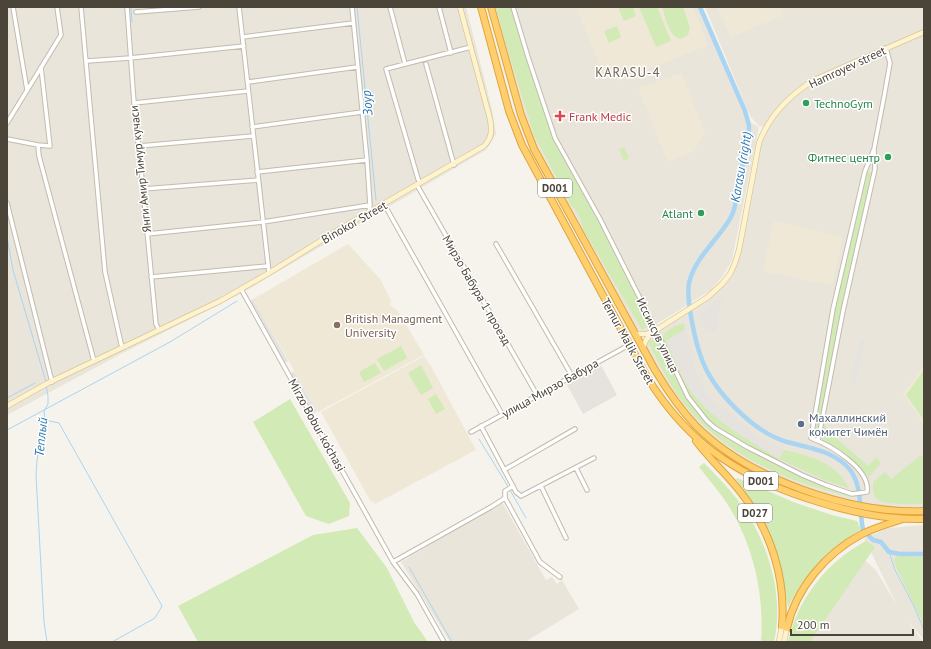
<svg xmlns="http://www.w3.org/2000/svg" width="931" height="649" font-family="'PT Sans',sans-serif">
	<rect width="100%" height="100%" fill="#f6f3ec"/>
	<path fill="#eae5da" d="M7,7H466L492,109L496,134L486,150L238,295L121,354L7,415Z
		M495,7H700L746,120L759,127L732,260L723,276L711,290L644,332L636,329L544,161L532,136L524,112Z
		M705,7H924V511L863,506L794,486L738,459L691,420L643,348L649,336L703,301L722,284L735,263L758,149L766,127L759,126L750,116Z
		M502,502L546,580L552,577L557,584L562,580L579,609L525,642H450L401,562Z
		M924,525V640L907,620L923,642H801L861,557L875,569L897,605L864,538L888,528Z"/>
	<path fill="#e6e2dd" d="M722,297L719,314L716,333L703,327L696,316Z
		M685,329L691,347L694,367L706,393L758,437L784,450L779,459L746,439L713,415L689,388L666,341Z
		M601,365L617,395L583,414L566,383Z"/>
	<path fill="#efe8d6" d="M576,7H693L708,45L619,81L604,75Z
		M717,7H780L784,15L731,37Z
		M681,73L705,132L694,151L668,162L638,88Z
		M774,221L843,237L832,285L763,271Z
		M348,244L380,279L391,300L390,305L398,311L424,355L318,412L253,299Z
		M424,356L431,366L476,450L375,504L373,501L371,502L321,412Z
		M924,364V425L903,394Z"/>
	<path fill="#d2eab5" d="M496,7H511L551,128L600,219L650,319V325L642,330L583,229C581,219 578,212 571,205L534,135L506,45Z
		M618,7H633L636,16L624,21Z
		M639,7H657L671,41L656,47Z
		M662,7H683L690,28L688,35L681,39C668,36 666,18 662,7Z
		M617,26L621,37L609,43L604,31Z
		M624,147L629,158L624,161L619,149Z
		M865,171L874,173L849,283L819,434L813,433L833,309Z
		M684,323L685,329L666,341C673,356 680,375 689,388C711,420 747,439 779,459L784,450C810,456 836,462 849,488L829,482L779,459L777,463C802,477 822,485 849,494L850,497C829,491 808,486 789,478C748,462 707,435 681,400C668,382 658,361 648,342C653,339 657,338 663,336C667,328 676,326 684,323Z
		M401,346L407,358L384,371L377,359Z
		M375,363L381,373L364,382L359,372Z
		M421,365L433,388L421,395L408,373Z
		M924,370C924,375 925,382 924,387C923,392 921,394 924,399V420L906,395Z
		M436,394L445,409L436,414L428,399Z
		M290,399L350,503L349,516L329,524L306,516L253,422Z
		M823,422L831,434L869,466L876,457L881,463L869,477L854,461L821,438Z
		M921,455L924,457V504C914,504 882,506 876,498C873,494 873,487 873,482L885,472L891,479Z
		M704,463C715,474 727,486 737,499C767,538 785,593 774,642H761C765,593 752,539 724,499C716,488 707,477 699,467Z
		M737,478L796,503L832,515L857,521L861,529C827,553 806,570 788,608C783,574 776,542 759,512C752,501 744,490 736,479Z
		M357,528L387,568L414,622L428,642H198L178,606L313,535Z
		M866,541L875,547L810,642H788C798,598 827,562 866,541Z
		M896,556L924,557V625L896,567L894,560Z"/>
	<path fill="#e5e3e0" d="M253,299L288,361L285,363L250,301Z
		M861,339L866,340L856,383L850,382Z
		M294,371L317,411L314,413L291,373Z"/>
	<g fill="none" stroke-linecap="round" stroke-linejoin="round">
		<path stroke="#a9d4f2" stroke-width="1" d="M131,7L132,22
			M357,7L376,200
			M7,237L13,270L46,382
			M46,385L48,396V404L44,411L45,420L37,460L36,475L44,622L47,642
			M7,398L35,383
			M45,420L59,423L162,606L155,618L112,642
			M7,430L170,342L237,301
			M479,439L509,488
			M510,490L526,518
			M889,552L895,570L914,606L924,630
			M409,567L452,642"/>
		<path stroke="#a9d4f2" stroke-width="4.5" d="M700,7L745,111C746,116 749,122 749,128C749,137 746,146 744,155C741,171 738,204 731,217C719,239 695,257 689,283C686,299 695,341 701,357C712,390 753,432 787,442C809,448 836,451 851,471C861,486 860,507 862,524L863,529L871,538L873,540L881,542L889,552L900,554H924"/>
		<g stroke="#c2bbae" stroke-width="5.5">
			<path id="street" d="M13,7L27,90
				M81,7L105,272L122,348
				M127,7L134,103L143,189L156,324L159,330
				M239,7L269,273
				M352,7L367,160L370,205L369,213
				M390,7L405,64
				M439,7L451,53
				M513,7L528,57L555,138L600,219L656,330L688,397L707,421L715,428L747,447L802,475L826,485L852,494L867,492C871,469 830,445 811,438L833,309L865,171L874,149L884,97L890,63L886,48
				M136,12L199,7
				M243,37L353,23
				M87,61L130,58L244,46
				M426,64L454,165
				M248,82L357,67
				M134,103L248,91
				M7,123L61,35L57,7
				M252,127L362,112
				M7,139L38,145L39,156L94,361
				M38,145L50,146L41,67
				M139,146L253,136
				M257,172L367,160
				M420,183L418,179L386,69L471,47
				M417,185L537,395
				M143,189L258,180
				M7,203L52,382
				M384,204L502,414
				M147,234L263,222L370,205
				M496,244L572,376
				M151,277L268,266
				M241,289L393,562L417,594L444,642
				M481,426L516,492L521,496L594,458
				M471,432L629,345
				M818,441L843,311L875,169L874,150
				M576,468L587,490
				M504,470L575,429
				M541,486L566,538
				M505,498L540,562L560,577
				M393,562L491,507L505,498V491L513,486"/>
		</g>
		<g stroke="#d6c79b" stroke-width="6">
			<path id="secondary" d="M635,334H646L656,330L708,297L722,284L730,274L735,263L739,250L759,143C769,116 790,95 814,80L924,32
				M643,348L646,340L653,332
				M7,406L48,383L220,301L269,273L338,230L484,146C492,138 492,130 490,119L460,7
				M779,642L782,626
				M784,642L787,628"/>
		</g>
		<g stroke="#e0a43c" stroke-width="8">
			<path id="highway" d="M481,7L509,111L522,145L647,377C690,447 744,480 822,503C855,513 890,520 924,519
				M491,7L521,115L534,149L655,370C667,390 680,409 696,426C749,479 850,514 924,511
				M696,441C710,460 728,475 742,494C771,531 786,579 782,626
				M787,628C796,588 826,553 862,534C874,528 887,524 900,520"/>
		</g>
		<use href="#street" stroke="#fff" stroke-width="3.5"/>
		<use href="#secondary" stroke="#fff3cd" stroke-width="4.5"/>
		<use href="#highway" stroke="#ffcf6e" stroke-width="6"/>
	</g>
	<g fill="#2e9e5b" stroke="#fff" stroke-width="1.5">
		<circle cx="806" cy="103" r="4"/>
		<circle cx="888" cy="157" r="4"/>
		<circle cx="701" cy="213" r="4"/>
	</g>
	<path fill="#e0444e" stroke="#fff" stroke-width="1.5" d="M558 110h4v4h4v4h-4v4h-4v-4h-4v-4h4z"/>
	<circle fill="#8d6e63" stroke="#fff" stroke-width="1.5" cx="337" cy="325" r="4"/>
	<circle fill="#5c6f8a" stroke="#fff" stroke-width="1.5" cx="801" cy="424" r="4"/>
	<g text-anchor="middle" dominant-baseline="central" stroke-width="3" stroke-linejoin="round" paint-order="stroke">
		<g fill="#fff" stroke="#817c74" stroke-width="1">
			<rect x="538" y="179" width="34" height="18" rx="3"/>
			<rect x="744" y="472" width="34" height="18" rx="3"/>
			<rect x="738" y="504" width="34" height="18" rx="3"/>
		</g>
		<g font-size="11" font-weight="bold" fill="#4b4439">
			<text x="555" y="188">D001</text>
			<text x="761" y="481">D001</text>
			<text x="755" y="513">D027</text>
		</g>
		<g font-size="12" fill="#4b4439" stroke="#fff">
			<text transform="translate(847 67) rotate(-25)">Hamroyev street</text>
			<text transform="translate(140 169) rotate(-96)">Янги Амир Тимур кучаси</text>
			<text transform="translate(354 222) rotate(-30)">Binokor Street</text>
			<text transform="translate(477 290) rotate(60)">Мирзо Бабура 1 проезд</text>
			<text transform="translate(658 335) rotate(64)">Иссиксув улица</text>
			<text transform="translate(628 341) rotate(61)">Temur Malik Street</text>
			<text transform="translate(550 388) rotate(-29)">улица Мирзо Бабура</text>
			<text transform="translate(317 425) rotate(61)">Mirzo Bobur ko‘chasi</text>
		</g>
		<g font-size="12" fill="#27864d" stroke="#fff" text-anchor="end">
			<text x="814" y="103" text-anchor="start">TechnoGym</text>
			<text x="880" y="157">Фитнес центр</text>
			<text x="693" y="213">Atlant</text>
		</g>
		<g font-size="12" fill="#be3a42" stroke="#fff" text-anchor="start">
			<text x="569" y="116">Frank Medic</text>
		</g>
		<g font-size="12" fill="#785e54" stroke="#fff" text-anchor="start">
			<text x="345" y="318">British Managment<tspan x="345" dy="14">University</tspan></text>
		</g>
		<g font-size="12" fill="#4e5e75" stroke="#fff" text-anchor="start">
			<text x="809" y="417">Махаллинский<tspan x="809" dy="14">комитет Чимён</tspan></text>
		</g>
		<g font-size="13" letter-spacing="1" fill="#6e6250" stroke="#fff">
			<text x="628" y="72">KARASU-4</text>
		</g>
		<g font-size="13" font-style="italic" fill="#2e7ab2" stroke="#fff">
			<text transform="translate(367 103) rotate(-95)">Зоур</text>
			<text transform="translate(741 167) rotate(-80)">Karasu (right)</text>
			<text transform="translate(41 437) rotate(-84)">Теплый</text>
		</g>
	</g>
	<rect width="931" height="649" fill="none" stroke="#4b4439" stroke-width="16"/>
	<path d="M791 629v6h122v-6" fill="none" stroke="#4b4439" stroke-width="2"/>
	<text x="797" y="629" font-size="12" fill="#4b4439" stroke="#ffffff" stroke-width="3" paint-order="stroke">200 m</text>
</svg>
